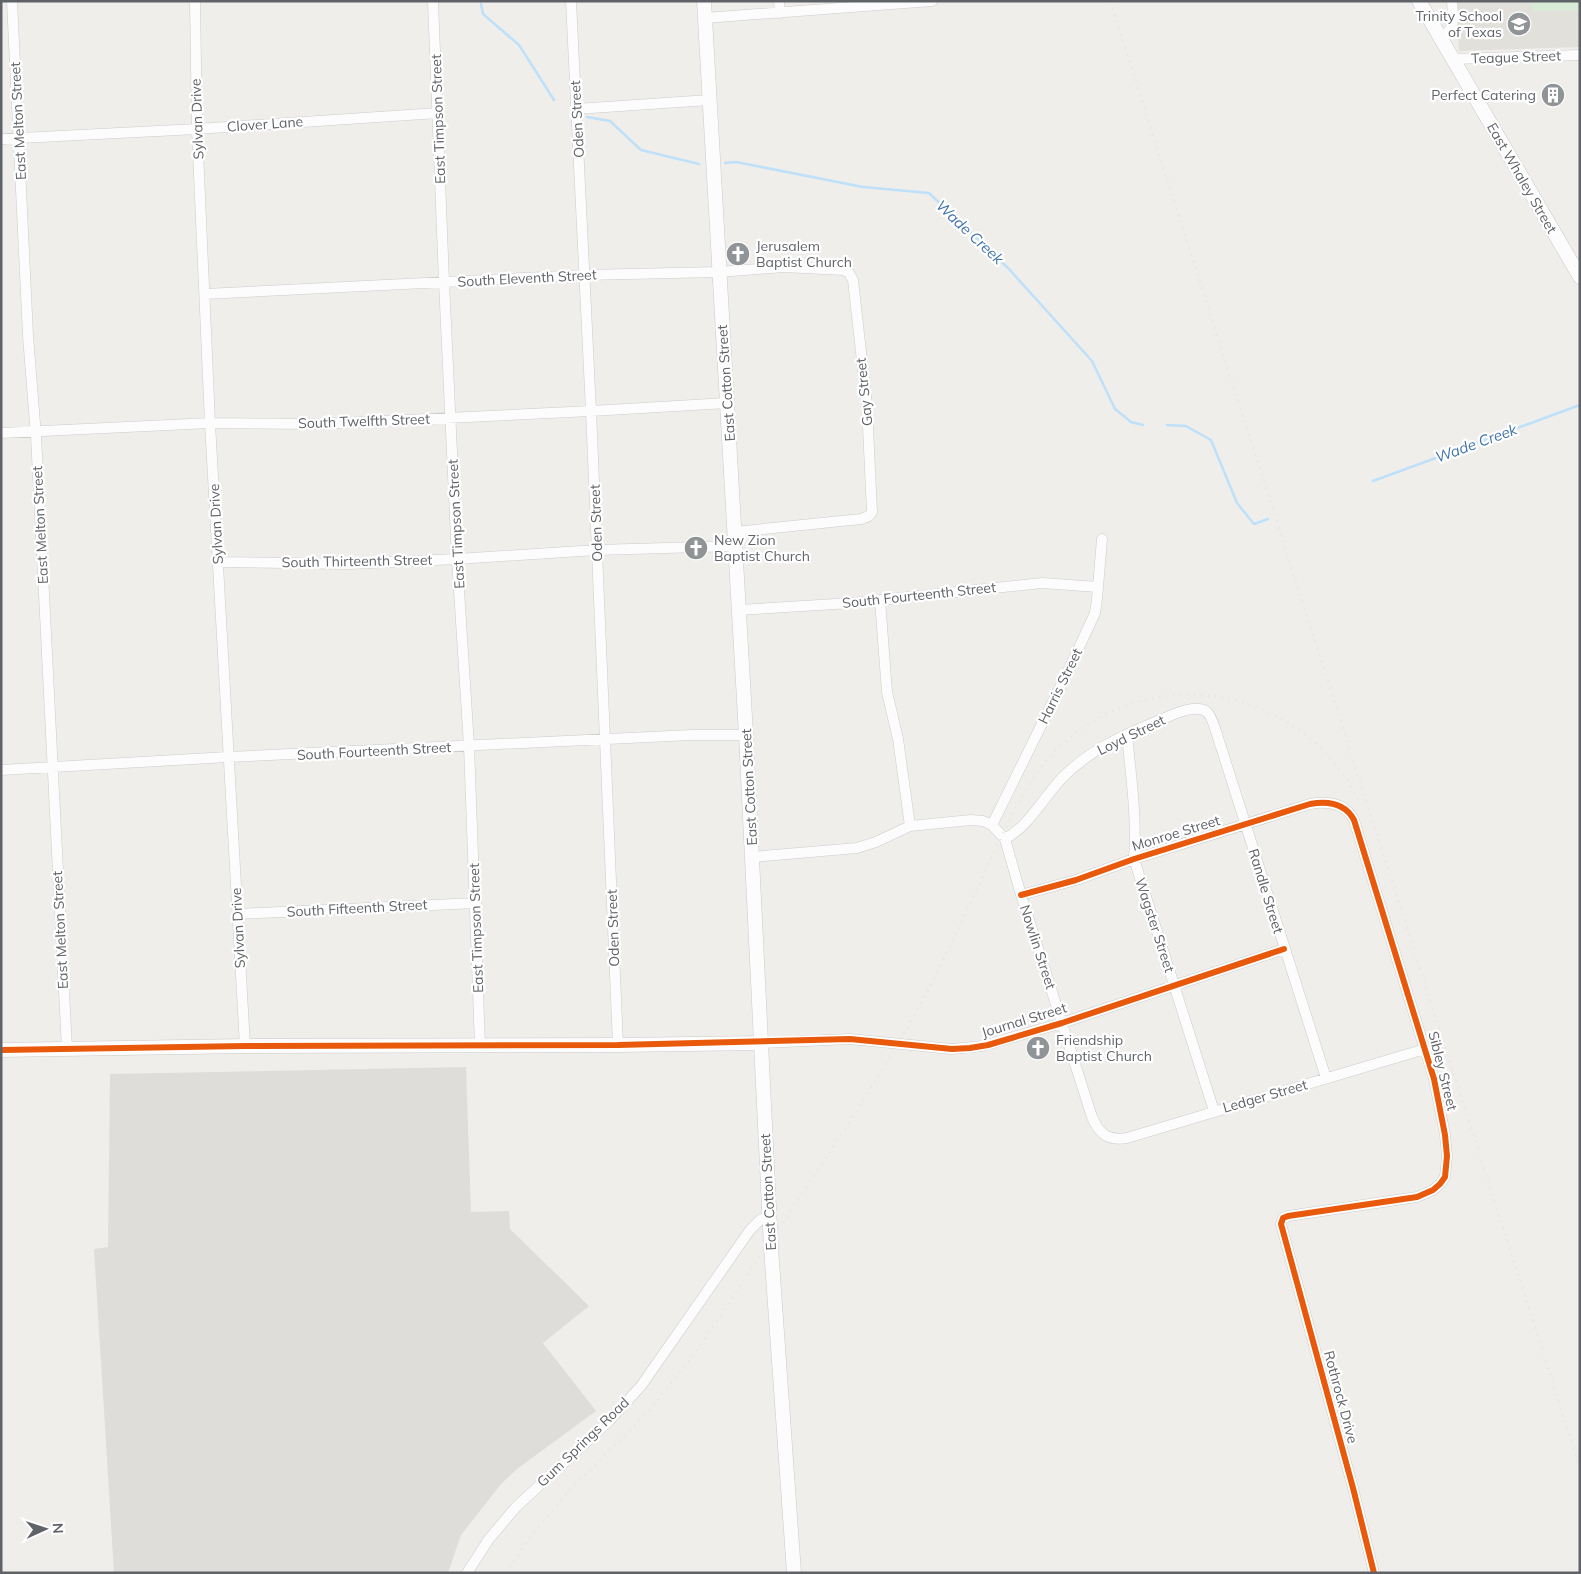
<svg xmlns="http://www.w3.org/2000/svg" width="1581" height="1574" font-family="Mulish,sans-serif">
	<rect width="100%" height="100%" fill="#efeeea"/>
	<path fill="#dfddda" d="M466,1067L471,1212L509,1211L510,1229L589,1306L543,1343L596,1411L517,1469L501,1484L461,1535L448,1573H114L94,1249L108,1247L110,1074Z"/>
	<path fill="#e2e0da" d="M1456,1H1580V47L1459,51Z"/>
	<path fill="#d8ebd6" d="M1532,1H1580V10L1533,11Z"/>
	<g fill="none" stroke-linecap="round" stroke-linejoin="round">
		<path stroke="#bfe0f9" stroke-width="2.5" d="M481,4L483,14L519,45L554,100
			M587,117L610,121L641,150L699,164
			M725,163L736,162L863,187L929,193L1008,268L1092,361L1115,409L1131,422L1143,425
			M1167,425L1186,426L1211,440L1237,503L1254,524L1268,519
			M1373,481L1580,405"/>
		<g stroke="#cbcccc" stroke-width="11">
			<path id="street" d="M12,1L28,336L36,436L67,1050
				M195,1L197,129L210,423L245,1046
				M433,1L444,282L457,559L469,746L480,1046
				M571,1L591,411L618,1045
				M779,1L780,13
				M705,18L932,1
				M1440,39C1457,26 1453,21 1452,1
				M1453,59L1580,55
				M576,109L709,100
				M1,139L197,129L438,113
				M205,294L584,275L719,272L783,267L844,270L849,273L853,280L867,406L872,512L869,516L861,519L734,532
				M1,433L210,423L321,424L591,411L727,403
				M218,562L348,564L457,559L597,550L735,546
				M880,600L887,692L898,739L910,826
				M739,610L852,603L1042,583L1098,587
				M1127,735C1131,776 1137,817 1134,859L1214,1111
				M1,770L228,757L691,735H746
				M992,825L1070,667L1095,613L1097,599L1102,539
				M1005,839C1029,826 1044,797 1062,778C1091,748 1129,733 1167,717C1177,713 1196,704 1207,712C1213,717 1218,739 1221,747L1326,1078
				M752,857L857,848L876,842L910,826L971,820L983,821L992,825L1005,839L1021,895L1092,1117C1099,1134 1108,1141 1127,1138L1425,1049
				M1021,895L1076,880L1134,859L1310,804C1327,801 1345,803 1354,820L1434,1079L1445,1135L1447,1156L1445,1177L1440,1184L1433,1190L1417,1197L1288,1216L1283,1218L1281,1224L1353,1488L1374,1573
				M237,914L476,903
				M761,1043L850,1039L952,1049L982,1046L1062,1023L1284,949
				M467,1573L489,1539L516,1507L609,1421L641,1386L750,1230L760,1220L770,1216"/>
		</g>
		<g stroke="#cacacb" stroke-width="15">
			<path id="secondary" d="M704,1L746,735L771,1248L794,1573
				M1419,1L1580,277
				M1,1050L245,1046L618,1045L761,1043"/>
		</g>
		<use href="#street" stroke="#fdfcfc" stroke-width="10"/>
		<use href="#secondary" stroke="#fdfcfc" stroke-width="14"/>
		<path stroke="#e4e4e4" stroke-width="2.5" stroke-dasharray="1 6" stroke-linecap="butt" d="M1110,1L1580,1468
			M506,1573L529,1538L568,1492L649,1411L692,1357L711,1330C778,1227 851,1126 912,1019C942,966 967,910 993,855C1010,820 1026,781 1054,752C1148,657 1302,684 1360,803"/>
		<g stroke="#fff" stroke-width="9">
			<path id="cycleway" d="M1021,895L1076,880L1134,859L1310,804C1327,801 1345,803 1354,820L1434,1079L1445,1135L1447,1156L1445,1177L1440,1184L1433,1190L1417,1197L1288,1216L1283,1218L1281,1224L1353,1488L1374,1573
				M1,1050L245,1046L618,1045L850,1039L952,1049L970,1048L988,1045L1062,1023L1284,949"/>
		</g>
		<use href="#cycleway" stroke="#e8590c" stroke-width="6"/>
	</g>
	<defs>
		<g id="school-disc" transform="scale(1.25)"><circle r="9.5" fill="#919496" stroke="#fff"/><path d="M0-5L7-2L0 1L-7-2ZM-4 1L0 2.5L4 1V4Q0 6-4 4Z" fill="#fff"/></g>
		<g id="building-disc" transform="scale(1.25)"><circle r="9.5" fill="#919496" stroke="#fff"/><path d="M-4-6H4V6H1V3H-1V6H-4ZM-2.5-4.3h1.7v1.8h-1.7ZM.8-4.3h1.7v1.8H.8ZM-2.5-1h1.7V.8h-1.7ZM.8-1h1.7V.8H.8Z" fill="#fff"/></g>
		<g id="church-disc" transform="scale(1.25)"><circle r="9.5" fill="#919496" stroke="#fff"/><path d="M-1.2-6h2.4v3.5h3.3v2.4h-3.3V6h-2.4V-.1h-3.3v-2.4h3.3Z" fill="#fff"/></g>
	</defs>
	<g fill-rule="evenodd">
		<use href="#school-disc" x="1519" y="24"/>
		<use href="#building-disc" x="1553" y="95"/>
		<use href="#church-disc" x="738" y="254"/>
		<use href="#church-disc" x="696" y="548"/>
		<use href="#church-disc" x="1038" y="1048"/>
	</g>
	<g text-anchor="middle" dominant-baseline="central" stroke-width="4.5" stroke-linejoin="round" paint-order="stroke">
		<g font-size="14" fill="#5f6368" stroke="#fff" text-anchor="start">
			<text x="1502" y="16" text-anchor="end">Trinity School<tspan x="1502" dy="16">of Texas</tspan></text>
			<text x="1536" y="95" text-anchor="end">Perfect Catering</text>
			<text x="756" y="246">Jerusalem<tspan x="756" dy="16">Baptist Church</tspan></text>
			<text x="714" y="540">New Zion<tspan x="714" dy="16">Baptist Church</tspan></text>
			<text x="1056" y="1040">Friendship<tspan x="1056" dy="16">Baptist Church</tspan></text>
		</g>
		<g font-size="14" fill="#5f6368" stroke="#fff">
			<text transform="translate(1516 57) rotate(-2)">Teague Street</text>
			<text transform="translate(197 119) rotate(-92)">Sylvan Drive</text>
			<text transform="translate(438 119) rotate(-92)">East Timpson Street</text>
			<text transform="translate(577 119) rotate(-93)">Oden Street</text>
			<text transform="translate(18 121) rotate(-93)">East Melton Street</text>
			<text transform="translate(265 124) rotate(-4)">Clover Lane</text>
			<text transform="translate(1522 178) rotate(60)">East Whaley Street</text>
			<text transform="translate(527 278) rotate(-3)">South Eleventh Street</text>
			<text transform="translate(726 383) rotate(-94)">East Cotton Street</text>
			<text transform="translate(864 392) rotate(-96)">Gay Street</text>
			<text transform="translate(364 421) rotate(-2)">South Twelfth Street</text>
			<text transform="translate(596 523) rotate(-92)">Oden Street</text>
			<text transform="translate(216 524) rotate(-93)">Sylvan Drive</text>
			<text transform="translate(456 524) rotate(-93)">East Timpson Street</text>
			<text transform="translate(40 525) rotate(-93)">East Melton Street</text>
			<text transform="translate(357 561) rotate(-1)">South Thirteenth Street</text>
			<text transform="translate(919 595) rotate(-6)">South Fourteenth Street</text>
			<text transform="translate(1060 686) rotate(-64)">Harris Street</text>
			<text transform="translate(1131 735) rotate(-26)">Loyd Street</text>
			<text transform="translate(374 751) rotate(-3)">South Fourteenth Street</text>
			<text transform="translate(749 787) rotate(-93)">East Cotton Street</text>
			<text transform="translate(1176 833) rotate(-17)">Monroe Street</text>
			<text transform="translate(1266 891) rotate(73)">Randle Street</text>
			<text transform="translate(357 908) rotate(-3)">South Fifteenth Street</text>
			<text transform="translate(1155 925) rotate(72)">Wagster Street</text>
			<text transform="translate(238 928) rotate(-93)">Sylvan Drive</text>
			<text transform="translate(476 928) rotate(-92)">East Timpson Street</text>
			<text transform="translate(613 928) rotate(-92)">Oden Street</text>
			<text transform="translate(60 930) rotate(-93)">East Melton Street</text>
			<text transform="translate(1038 947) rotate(72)">Nowlin Street</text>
			<text transform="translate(1024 1020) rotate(-17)">Journal Street</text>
			<text transform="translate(1443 1071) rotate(76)">Sibley Street</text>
			<text transform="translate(1265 1096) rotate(-16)">Ledger Street</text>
			<text transform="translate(768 1192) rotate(-93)">East Cotton Street</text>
			<text transform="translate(1341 1397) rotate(75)">Rothrock Drive</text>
			<text transform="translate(583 1442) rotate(-44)">Gum Springs Road</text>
		</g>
		<g font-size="15" font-style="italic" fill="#4174aa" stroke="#fff">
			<text transform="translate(970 232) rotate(43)">Wade Creek</text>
			<text transform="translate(1476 443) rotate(-20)">Wade Creek</text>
		</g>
	</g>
	<rect width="1581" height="1574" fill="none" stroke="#5f6368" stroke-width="5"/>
	<g transform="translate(45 1529) rotate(87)" stroke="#ffffff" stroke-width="4" paint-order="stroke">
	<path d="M0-4L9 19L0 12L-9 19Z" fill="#5f6368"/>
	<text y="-8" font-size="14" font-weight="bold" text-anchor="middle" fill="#5f6368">N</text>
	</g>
</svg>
